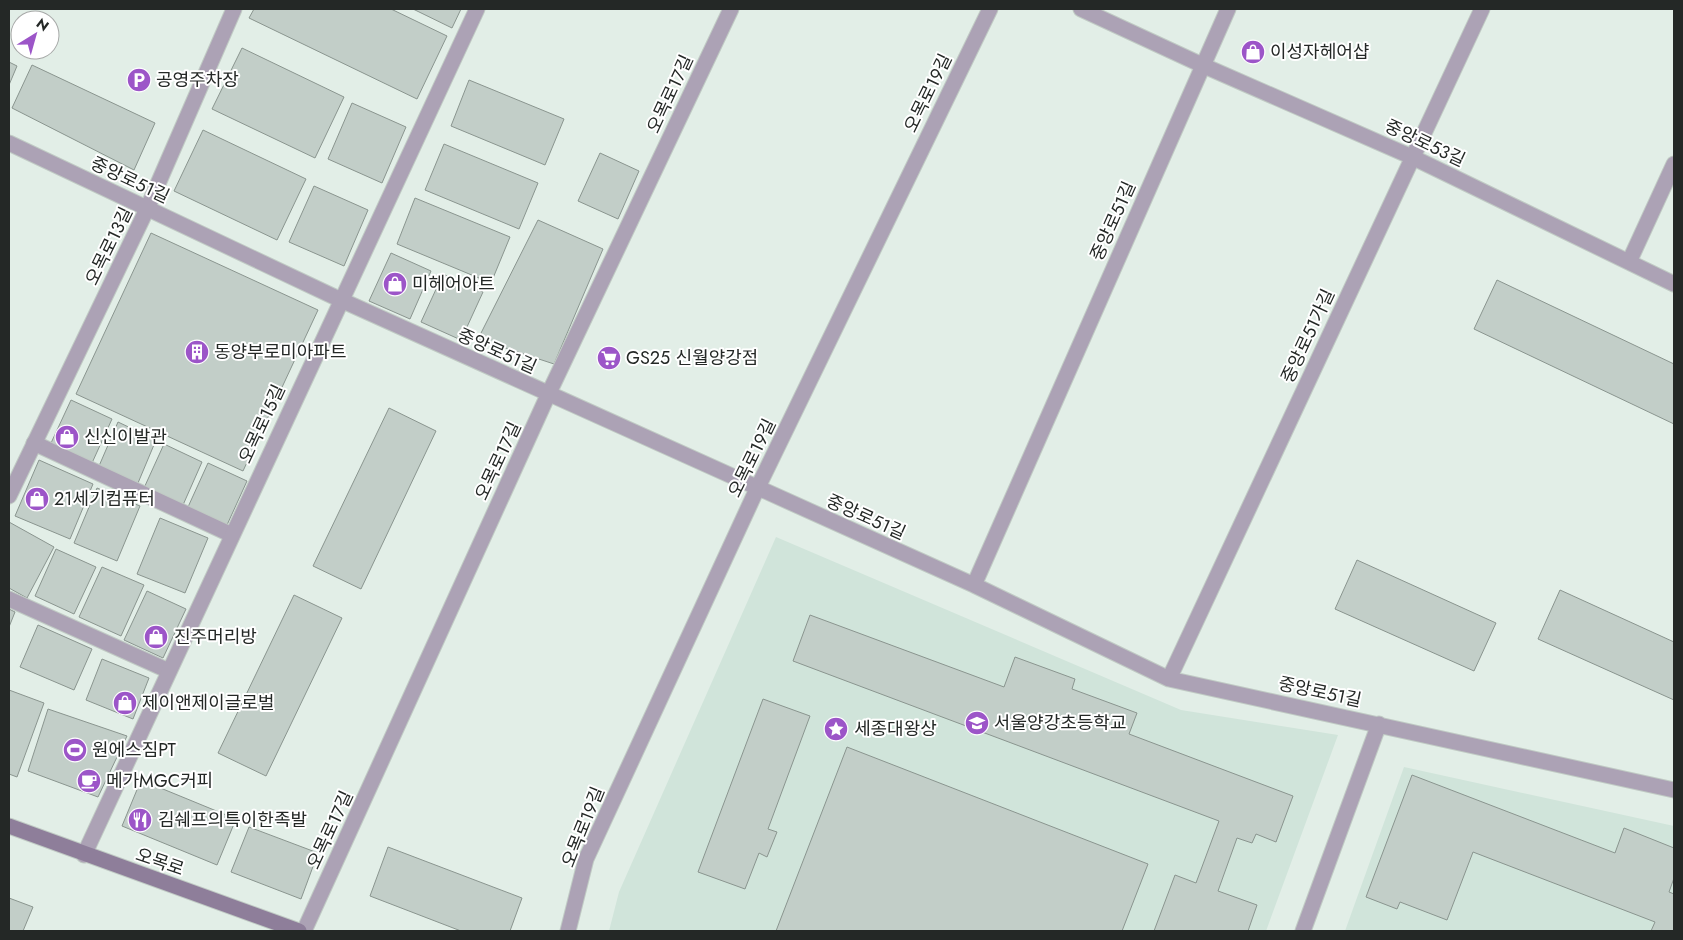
<svg xmlns="http://www.w3.org/2000/svg" width="1683" height="940" font-family="Jost,'Noto Sans KR',sans-serif">
	<rect width="100%" height="100%" fill="#e2eee7"/>
	<path fill="#d0e4da" d="M776,537L1181,710L1338,735L1266,931H609L619,892Z
		M1404,767L1674,826V931H1345Z"/>
	<path fill="#c2cec8" stroke="#8a958f" d="M254,9H391L447,36L417,99L249,18Z
		M413,9H461L452,28Z
		M242,48L344,97L315,158L212,109Z
		M9,62L17,66L9,85Z
		M32,65L155,123L134,170L12,108Z
		M469,80L564,119L545,165L451,126Z
		M352,103L406,127L382,183L328,159Z
		M203,130L306,179L277,240L174,191Z
		M444,144L538,183L519,229L425,190Z
		M600,153L639,171L618,219L578,201Z
		M314,186L368,210L344,266L289,242Z
		M415,198L510,237L491,283L397,244Z
		M538,220L603,249L554,364L478,339Z
		M151,233L318,310L243,471L76,394Z
		M391,253L431,271L410,319L369,301Z
		M443,274L483,292L461,340L421,322Z
		M1497,280L1674,364V424L1474,329Z
		M71,400L112,419L92,463L51,443Z
		M389,408L436,431L361,589L313,566Z
		M118,422L156,440L138,483L99,466Z
		M164,444L202,462L183,505L144,488Z
		M39,460L93,484L70,539L15,516Z
		M208,463L247,481L227,525L188,507Z
		M97,488L140,506L117,561L74,543Z
		M160,518L208,538L185,593L137,574Z
		M9,522L54,547L27,598L9,588Z
		M56,549L96,567L74,614L35,596Z
		M1357,560L1496,623L1474,671L1335,609Z
		M102,567L144,585L121,636L79,617Z
		M1560,590L1674,642V700L1538,639Z
		M147,591L186,609L163,658L124,640Z
		M294,595L342,618L266,776L218,753Z
		M9,609L15,612L9,627Z
		M810,615L1004,687L1015,657L1075,679L1072,689L1137,713L1129,734L1293,796L1276,842L1256,834L1252,843L1237,838L1218,891L1257,905L1248,931H1154L1175,875L1196,883L1219,821L793,661Z
		M38,625L92,649L74,690L20,667Z
		M102,659L149,678L133,719L86,700Z
		M9,690L44,703L17,777L9,774Z
		M763,699L810,716L768,829L777,832L767,857L759,853L745,889L698,872Z
		M48,709L127,736L98,797L28,771Z
		M847,747L1148,864L1122,931H776Z
		M1412,775L1615,853L1624,828L1674,848V878L1669,892L1674,894V931H1651L1655,922L1473,852L1447,920L1400,902L1397,909L1366,897Z
		M141,780L236,819L217,865L122,826Z
		M249,827L318,853L301,899L231,872Z
		M388,847L522,898L510,931H461L370,896Z
		M9,898L33,907L23,931H9Z"/>
	<g fill="none" stroke-linecap="round" stroke-linejoin="round">
		<g stroke="#c0cac4" stroke-width="17">
			<path id="lane" d="M34,443L232,535
				M9,599L169,671"/>
		</g>
		<g stroke="#c0cac4" stroke-width="17">
			<path id="street" d="M1081,9L1202,65L1412,157L1674,284
				M9,143L341,300L974,585L1169,679L1674,790
				M1629,262L1674,164
				M9,496L147,209L234,9
				M974,585L1228,9
				M1169,679L1482,9
				M84,855L477,9
				M304,931L548,395L731,9
				M568,931L586,859L757,489L990,9
				M1303,931L1379,724"/>
		</g>
		<g stroke="#c0cac4" stroke-width="17">
			<path id="secondary" d="M9,826L299,931"/>
		</g>
		<use href="#lane" stroke="#aca2b5" stroke-width="15"/>
		<use href="#street" stroke="#aca2b5" stroke-width="15"/>
		<use href="#secondary" stroke="#8e7e9a" stroke-width="15"/>
	</g>
	<defs>
		<g id="shop-disc" transform="scale(1.25)"><circle r="9.5" fill="#9c55c8" stroke="#fff"/><path d="M-5-2.5h2.3a2.7 3.5 0 0 1 5.4 0H5L5.5 6h-11ZM-1.5-2.5h3a1.5 2.3 0 0 0-3 0Z" fill="#fff"/></g>
		<g id="parking-disc" transform="scale(1.25)"><circle r="9.5" fill="#9c55c8" stroke="#fff"/><path d="M-3.5-5.5H1a3.5 3.5 0 0 1 0 7H-1V5.5H-3.5ZM-1-3.4V-.6H.8a1.4 1.4 0 0 0 0-2.8Z" fill="#fff"/></g>
		<g id="building-disc" transform="scale(1.25)"><circle r="9.5" fill="#9c55c8" stroke="#fff"/><path d="M-4-6H4V6H1V3H-1V6H-4ZM-2.5-4.3h1.7v1.8h-1.7ZM.8-4.3h1.7v1.8H.8ZM-2.5-1h1.7V.8h-1.7ZM.8-1h1.7V.8H.8Z" fill="#fff"/></g>
		<g id="supermarket-disc" transform="scale(1.25)"><circle r="9.5" fill="#9c55c8" stroke="#fff"/><path d="M-6-5.5h2.5l.6 2H6L4.5 2H-2.5L-4.4-4H-6ZM-1.5 3.2a1.3 1.3 0 1 0 .1 0ZM3 3.2a1.3 1.3 0 1 0 .1 0Z" fill="#fff"/></g>
		<g id="school-disc" transform="scale(1.25)"><circle r="9.5" fill="#9c55c8" stroke="#fff"/><path d="M0-5L7-2L0 1L-7-2ZM-4 1L0 2.5L4 1V4Q0 6-4 4Z" fill="#fff"/></g>
		<g id="sight-disc" transform="scale(1.25)"><circle r="9.5" fill="#9c55c8" stroke="#fff"/><path d="M0-6L1.8-2.2L6-1.7L2.9 1.2L3.7 5.4L0 3.3L-3.7 5.4L-2.9 1.2L-6-1.7L-1.8-2.2Z" fill="#fff"/></g>
		<g id="stadium-disc" transform="scale(1.25)"><circle r="9.5" fill="#9c55c8" stroke="#fff"/><path d="M0-5a6.5 5 0 1 0 0 10a6.5 5 0 1 0 0-10ZM-3.5-1.8h7v3.6h-7Z" fill="#fff"/></g>
		<g id="cafe-disc" transform="scale(1.25)"><circle r="9.5" fill="#9c55c8" stroke="#fff"/><path d="M-5.5-4.5H6V0H3Q3 3.5 0 3.5H-2.5Q-5.5 3.5-5.5 0ZM3-3.2v2h1.7v-2ZM-6 4.5H4V6H-6Z" fill="#fff"/></g>
		<g id="restaurant-disc" transform="scale(1.25)"><circle r="9.5" fill="#9c55c8" stroke="#fff"/><path d="M-5-6h1v4h1v-4h1v4h1v-4h1v5L-1.5 .5V6h-2V.5L-5-1ZM5-6V6H3V1.5H1.5Q1.5-4 5-6Z" fill="#fff"/></g>
	</defs>
	<g fill-rule="evenodd">
		<use href="#shop-disc" x="1253" y="52"/>
		<use href="#parking-disc" x="139" y="80"/>
		<use href="#shop-disc" x="395" y="284"/>
		<use href="#building-disc" x="197" y="352"/>
		<use href="#supermarket-disc" x="609" y="358"/>
		<use href="#shop-disc" x="67" y="437"/>
		<use href="#shop-disc" x="37" y="499"/>
		<use href="#shop-disc" x="156" y="637"/>
		<use href="#shop-disc" x="125" y="703"/>
		<use href="#school-disc" x="977" y="723"/>
		<use href="#sight-disc" x="836" y="729"/>
		<use href="#stadium-disc" x="75" y="750"/>
		<use href="#cafe-disc" x="89" y="781"/>
		<use href="#restaurant-disc" x="140" y="820"/>
	</g>
	<g text-anchor="middle" dominant-baseline="central" stroke-width="4" stroke-linejoin="round" paint-order="stroke">
		<g font-size="18" fill="#242826" stroke="#fff" text-anchor="start">
			<text x="1270" y="52">이성자헤어샵</text>
			<text x="156" y="80">공영주차장</text>
			<text x="412" y="284">미헤어아트</text>
			<text x="214" y="352">동양부로미아파트</text>
			<text x="626" y="358">GS25 신월양강점</text>
			<text x="84" y="437">신신이발관</text>
			<text x="54" y="499">21세기컴퓨터</text>
			<text x="174" y="637">진주머리방</text>
			<text x="142" y="703">제이앤제이글로벌</text>
			<text x="994" y="723">서울양강초등학교</text>
			<text x="854" y="729">세종대왕상</text>
			<text x="92" y="750">원에스짐PT</text>
			<text x="106" y="781">메가MGC커피</text>
			<text x="158" y="820">김쉐프의특이한족발</text>
		</g>
		<g font-size="18" fill="#242826" stroke="#fff">
			<text transform="translate(928 93) rotate(-64)">오목로19길</text>
			<text transform="translate(670 94) rotate(-65)">오목로17길</text>
			<text transform="translate(1425 143) rotate(25)">중앙로53길</text>
			<text transform="translate(130 180) rotate(25)">중앙로51길</text>
			<text transform="translate(1113 221) rotate(-66)">중앙로51길</text>
			<text transform="translate(109 246) rotate(-64)">오목로13길</text>
			<text transform="translate(1308 336) rotate(-65)">중앙로51가길</text>
			<text transform="translate(497 351) rotate(24)">중앙로51길</text>
			<text transform="translate(262 424) rotate(-65)">오목로15길</text>
			<text transform="translate(752 458) rotate(-64)">오목로19길</text>
			<text transform="translate(498 461) rotate(-65)">오목로17길</text>
			<text transform="translate(866 517) rotate(24)">중앙로51길</text>
			<text transform="translate(1320 692) rotate(12)">중앙로51길</text>
			<text transform="translate(583 827) rotate(-68)">오목로19길</text>
			<text transform="translate(330 830) rotate(-65)">오목로17길</text>
			<text transform="translate(160 862) rotate(19)">오목로</text>
		</g>
	</g>
	<rect width="1683" height="940" fill="none" stroke="#242826" stroke-width="20"/>
	<g transform="translate(35 35) rotate(37)"><circle r="24" fill="#ffffff" stroke="#a7a9a8"/>
	<path d="M0-4L9 19L0 12L-9 19Z" fill="#9c55c8"/>
	<text y="-8" font-size="14" font-weight="bold" text-anchor="middle" fill="#242826">N</text>
	</g>
</svg>
